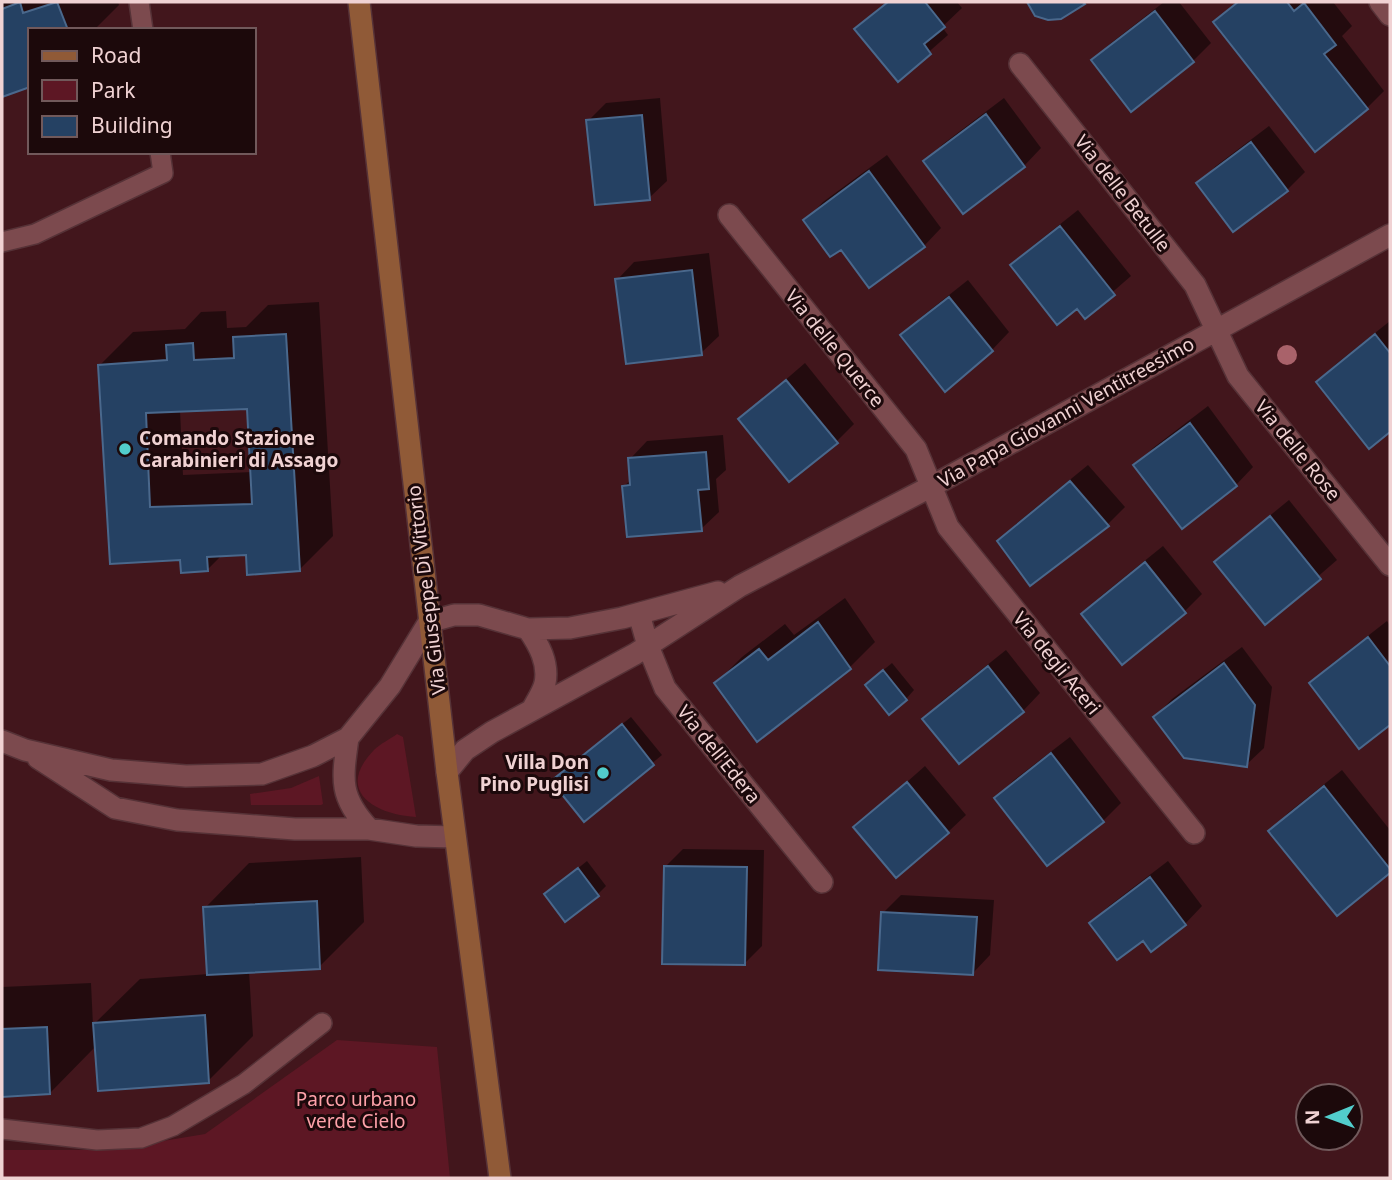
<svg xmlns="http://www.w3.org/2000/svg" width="1392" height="1180" font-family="'Noto Sans',sans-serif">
	<rect width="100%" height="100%" fill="#42161c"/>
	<path fill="#5d1724" d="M397,734L403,737L416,817C375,815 334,791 374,750C380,744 390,739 397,734Z
		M319,776L323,804L321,805H251L250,794L291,788Z
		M337,1040L437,1047L450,1178H2V1150H109L205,1134Z"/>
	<path fill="#0007" fill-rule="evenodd" d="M2,2H118L119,5L94,30H30V85L2,95Z
		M887,2H957L962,8L942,27L948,35L898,79L857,30Z
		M1164,2H1179L1211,43L1193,61L1131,109L1093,60L1111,43Z
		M1236,2H1333L1352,26L1342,36L1384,91L1367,108L1215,22Z
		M660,98L667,181L649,198L588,121L606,103Z
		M1004,98L1041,148L1024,166L926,161L943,144Z
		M1269,126L1305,172L1287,190L1198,184L1216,166Z
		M887,155L941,228L924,246L841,247L806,220L823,202Z
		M1078,210L1131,276L1085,316L1077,306L1012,266L1030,248Z
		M709,253L719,336L701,353L617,280L634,262Z
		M968,280L1009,332L992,350L902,335L920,318Z
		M319,302L333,536L300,569L247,553L222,555L207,570L182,558L111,562L100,365L133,332L185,329L201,312L226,311L227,328L246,327L268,305ZM249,407L252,472L183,475L180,410Z
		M1390,321V430L1369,447L1318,382L1336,364Z
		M805,363L854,424L837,441L790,480L740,419Z
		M1208,406L1253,467L1236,485L1136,466L1153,448Z
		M723,435L726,470L716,479L719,512L701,529L624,486L632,479L630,459L647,441Z
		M1088,465L1125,507L1108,524L1030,583L999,541L1017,523Z
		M1289,500L1337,560L1265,622L1216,562L1234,545Z
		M1163,546L1202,594L1184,612L1083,614L1101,596Z
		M845,598L875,642L849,668L716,683L742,657L785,624L794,635Z
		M1387,621L1390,626V723L1360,746L1312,683L1329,666Z
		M1242,647L1272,687L1264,748L1246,765L1155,717L1172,699Z
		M1006,650L1040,693L1023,711L924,719L942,701Z
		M892,663L914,690L906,699L875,677Z
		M631,717L662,755L585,819L562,773Z
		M1070,737L1121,803L1103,821L1047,864L996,798L1014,780Z
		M925,766L966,815L948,832L856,827Z
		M1342,770L1390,830V871L1337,914L1271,831L1288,813Z
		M683,849L764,850L762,946L744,964L665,867Z
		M361,857L364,922L319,967L249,971L253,1036L208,1081L96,1046L50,1093L2,1095V987L91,983L93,1025L140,979L209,974L205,908L249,863Z
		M587,861L606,886L597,895L546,894Z
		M1168,861L1202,906L1185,924L1143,939L1091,923L1109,906Z
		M901,895L994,900L990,955L973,973L883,913Z"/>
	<path fill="#254163" stroke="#4a688c" stroke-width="2" fill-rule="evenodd" d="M20,2L23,13L57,2L68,30H30V87L2,97V9Z
		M888,2H925L945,27L924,44L931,54L898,82L854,29Z
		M1027,2H1083L1085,4L1061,19L1048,20L1035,16Z
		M1238,2H1287L1294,11L1304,3L1336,45L1324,54L1368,109L1315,152L1213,22Z
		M1155,11L1194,62L1131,112L1091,60Z
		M986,114L1025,167L963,214L923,161Z
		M642,115L650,200L595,205L586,120Z
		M1251,142L1288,191L1233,232L1196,183Z
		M869,171L925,247L869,288L841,250L830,257L803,220Z
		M1060,226L1115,295L1085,319L1077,309L1057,325L1010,265Z
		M692,270L702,355L626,364L615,279Z
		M949,297L993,351L945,392L900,335Z
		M286,334L300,571L247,575L246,555L207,557L208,571L181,573L180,560L110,564L98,365L167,360L166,345L193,343L194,360L234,358L233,337ZM247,409L252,504L150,507L146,413Z
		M1375,334L1390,353V432L1369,449L1316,382Z
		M786,380L838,443L789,482L738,419Z
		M1190,423L1237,486L1182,529L1133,465Z
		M706,452L709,489L698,490L702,531L627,537L622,486L630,485L628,458Z
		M1070,481L1109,526L1030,586L997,541Z
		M1270,516L1321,579L1265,625L1214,562Z
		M1145,562L1186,613L1122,665L1081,614Z
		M818,622L851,669L757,742L714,683L759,649L768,660Z
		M1368,637L1390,666V725L1359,749L1309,683Z
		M1224,663L1255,705L1247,767L1184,758L1153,717Z
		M988,666L1024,712L959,764L922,719Z
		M883,670L907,700L889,715L865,685Z
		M622,724L654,765L584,822L551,781Z
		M1051,753L1104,822L1047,866L994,798Z
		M907,782L949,833L896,878L853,827Z
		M1324,786L1390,869V873L1337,916L1268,831Z
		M664,866L747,867L745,965L662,964Z
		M578,868L599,896L565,922L544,894Z
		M1150,877L1186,925L1151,952L1143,941L1117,960L1089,923Z
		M317,901L320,969L207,975L203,907Z
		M881,912L977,917L973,975L878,970Z
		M205,1015L209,1083L98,1091L93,1023Z
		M47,1027L50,1094L2,1097V1029Z"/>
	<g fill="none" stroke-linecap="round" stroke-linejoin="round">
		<g stroke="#563237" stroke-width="22">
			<path id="service" d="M139,2L143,30
				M2,242L35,234L163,173L160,152
				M2,1129L97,1140L141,1138L173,1126L244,1084L322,1023"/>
		</g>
		<g stroke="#563237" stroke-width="24">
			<path id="minor" d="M1380,2L1390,15
				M1020,64L1195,285L1238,376L1390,565
				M729,215L916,449L948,527L1194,833
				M639,614L648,646L665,688L822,882
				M528,629C539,645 549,663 545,683C543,692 536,702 532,710
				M348,738C342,780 339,797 369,829
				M2,741L25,750L111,770L186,776L262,774L313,756L348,738L390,686L429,622L454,615H479L528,629L570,628L622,618L718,592
				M38,758L115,808L177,820L295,829H369L416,836L455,837
				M447,772L465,750L492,732L635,654L740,586L932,486L1390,235"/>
		</g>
		<g stroke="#563237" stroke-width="24">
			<path id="secondary" d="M359,2L447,772L500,1178"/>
		</g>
		<use href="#service" stroke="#7c4a4e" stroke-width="19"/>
		<use href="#minor" stroke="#7c4a4e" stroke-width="21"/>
		<use href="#secondary" stroke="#905a37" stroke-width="21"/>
	</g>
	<circle fill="#a9626a" cx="1287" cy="355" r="10"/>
	<g fill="#52cdcc" stroke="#1c090b" stroke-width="2.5">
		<circle cx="125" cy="449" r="7"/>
		<circle cx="603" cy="773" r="7"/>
	</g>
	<g text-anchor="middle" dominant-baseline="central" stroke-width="6" stroke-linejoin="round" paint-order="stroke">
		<g font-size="19" fill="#f0d2d3" stroke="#1c090b">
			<text transform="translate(1123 193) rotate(52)">Via delle Betulle</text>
			<text transform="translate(835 348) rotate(51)">Via delle Querce</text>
			<text transform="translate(1066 412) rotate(-29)">Via Papa Giovanni Ventitreesimo</text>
			<text transform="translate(1298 450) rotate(51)">Via delle Rose</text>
			<text transform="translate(426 590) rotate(-97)">Via Giuseppe Di Vittorio</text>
			<text transform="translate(1057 663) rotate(51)">Via degli Aceri</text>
			<text transform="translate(719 754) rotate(51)">Via dell'Edera</text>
		</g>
		<g font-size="19" font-weight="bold" fill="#f0d2d3" stroke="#1c090b" text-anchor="start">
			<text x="139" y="438">Comando Stazione<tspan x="139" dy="22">Carabinieri di Assago</tspan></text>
			<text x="589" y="762" text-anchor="end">Villa Don<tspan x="589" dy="22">Pino Puglisi</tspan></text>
		</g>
		<g font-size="19" fill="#fea1a9" stroke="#1c090b">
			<text x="356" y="1099">Parco urbano<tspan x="356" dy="22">verde Cielo</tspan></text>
		</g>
	</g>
	<rect width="1392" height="1180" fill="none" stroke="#f0d2d3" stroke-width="7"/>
	<rect x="28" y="28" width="228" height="126" fill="#1c090b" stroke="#71595b" stroke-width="2"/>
	<rect x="42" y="51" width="35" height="10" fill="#905a37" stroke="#71595b" stroke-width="2"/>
	<text x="91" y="63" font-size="21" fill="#f0d2d3">Road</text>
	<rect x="42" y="80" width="35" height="21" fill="#5d1724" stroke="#71595b" stroke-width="2"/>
	<text x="91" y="98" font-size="21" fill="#f0d2d3">Park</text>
	<rect x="42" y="116" width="35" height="21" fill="#254163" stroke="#71595b" stroke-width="2"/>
	<text x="91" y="133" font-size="21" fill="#f0d2d3">Building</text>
	<g transform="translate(1329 1117) rotate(269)"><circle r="33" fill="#1c090b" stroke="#71595b" stroke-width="2"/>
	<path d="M0-5L12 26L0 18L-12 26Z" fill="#52cdcc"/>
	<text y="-10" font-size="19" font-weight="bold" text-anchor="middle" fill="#f0d2d3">N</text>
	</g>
</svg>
